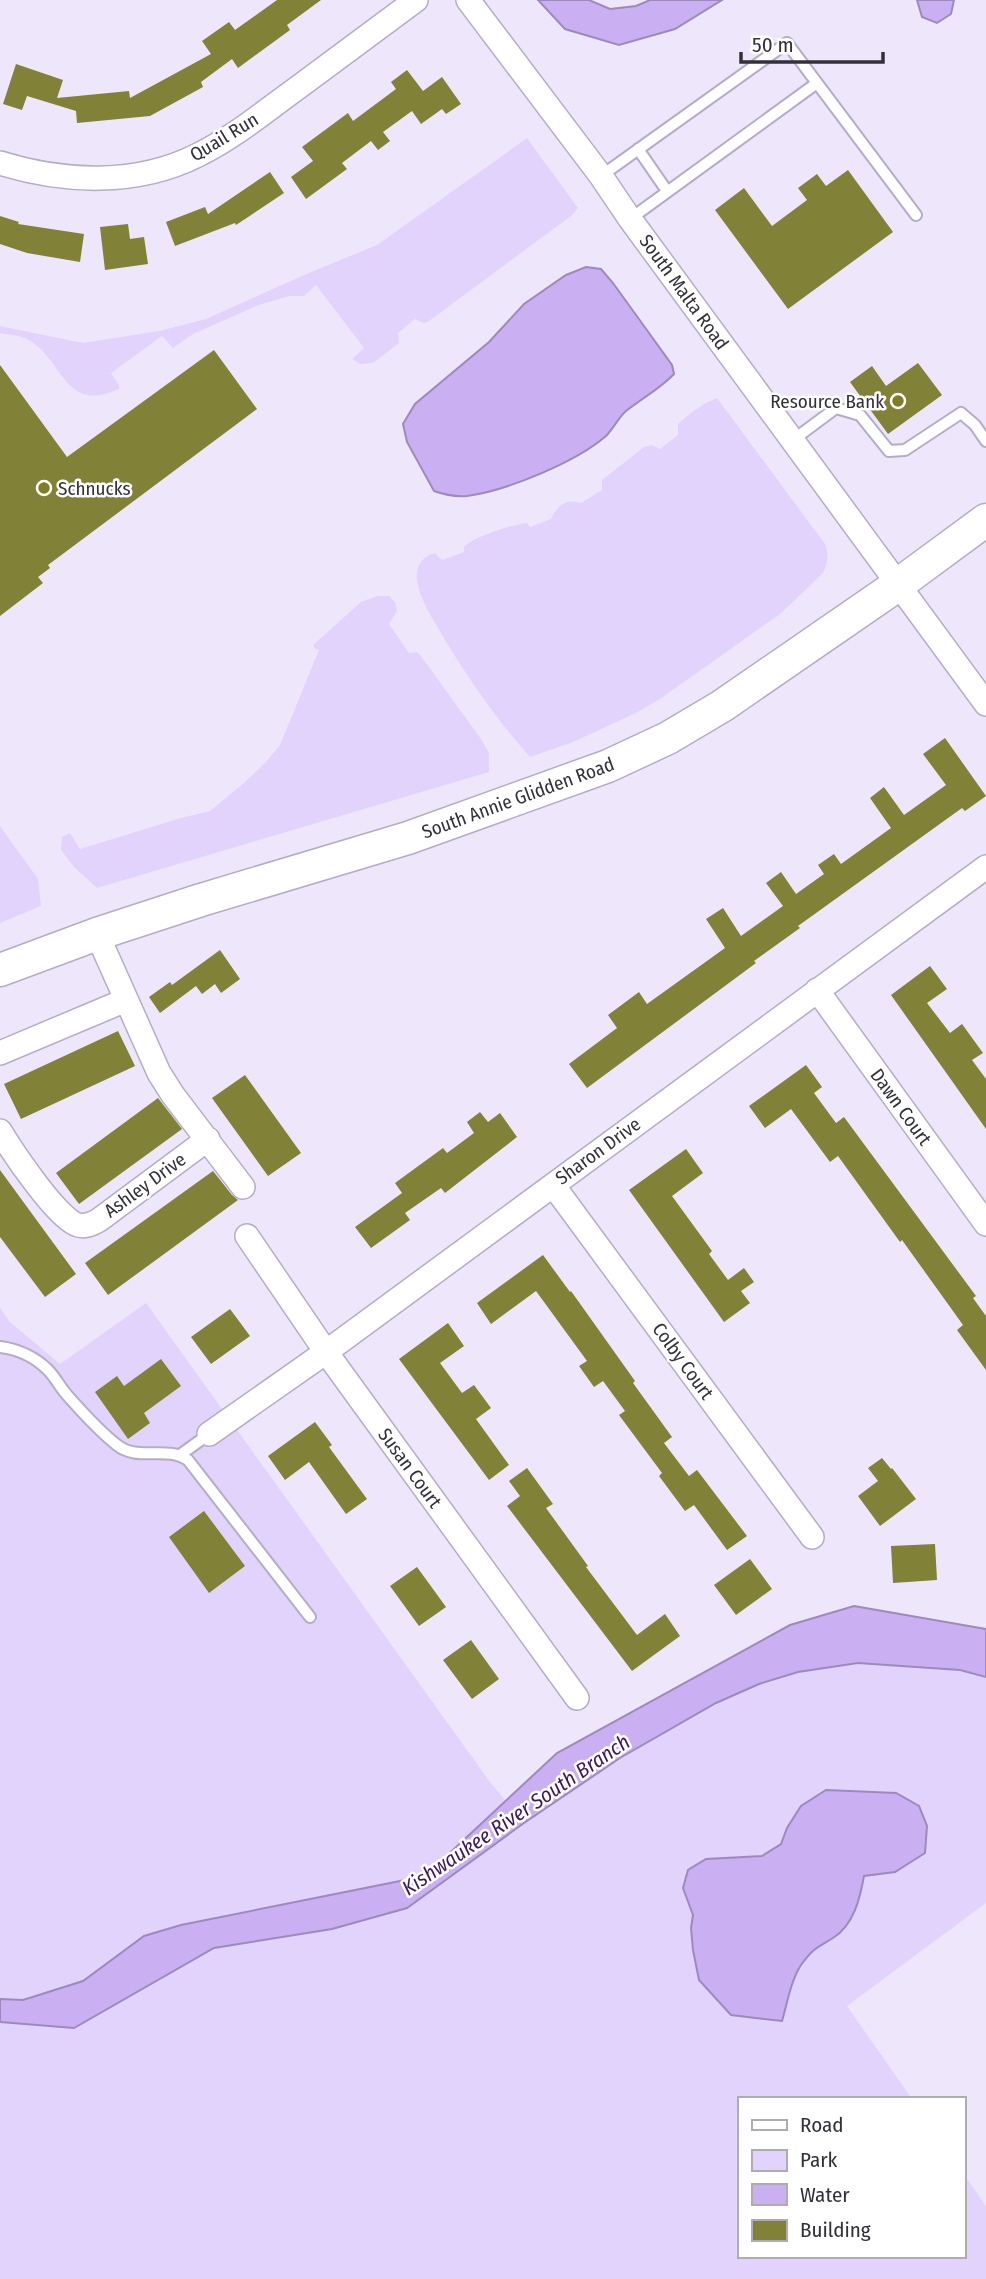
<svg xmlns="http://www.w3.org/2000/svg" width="986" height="2279" font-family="'Fira Sans Condensed',sans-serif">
	<rect width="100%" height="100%" fill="#eee7fc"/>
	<path fill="#e2d3fc" d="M527,138L578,208L571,216L429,321L424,323L415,319L398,333L399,343L373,363L360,364L352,359L364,348L316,285L304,296H289L259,305L193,334L173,348L162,336L111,373L119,385V389C63,414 64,359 27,339C20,335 8,335 0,333V326L83,343L159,331L206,319L304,275L377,245Z
		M717,398L825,544C829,555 828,563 823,573L780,614L660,699L636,713L573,742L530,757C496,719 465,674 439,630C430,614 420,599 417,581C415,567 422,556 435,553L442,560L464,552V547C475,536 511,525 527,523L530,527L551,519C557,505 567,498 581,503L602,490V480L644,447L652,445L660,449L678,435V424C690,413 702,404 717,398Z
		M377,596H389L395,602L397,611L389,624L409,653L417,652L421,656L481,739L489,753V772L97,888L74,867L61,850L62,837L70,833L80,849L181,818L210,811L244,783L265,763L280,745L319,650L315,649L313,645L361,602Z
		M0,826L38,879L41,906L0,923Z
		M146,1303L490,1782L524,1823C574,1789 623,1756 676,1726C703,1710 731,1693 761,1683C834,1659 912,1658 986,1677V1903L847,2006L912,2099H739V2256H963V2173L986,2206V2279H0V1308L10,1322L60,1364Z"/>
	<path fill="#cab0f3" stroke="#9d8abc" stroke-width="2" d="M538,0H589L610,9L636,6L650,0H722L675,29L619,45L565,29Z
		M917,0H954L951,14L937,23L922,17Z
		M586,267L601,269L613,283L672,365L674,374C660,389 642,398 626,411C618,418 614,428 606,436C576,462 506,491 467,496C455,497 445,495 434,491L407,442L403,424L415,404L489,342L524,304L566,275Z
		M854,1606L986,1629V1677L960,1670L858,1663L798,1672L759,1684L716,1703L620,1758L524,1823L407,1908L332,1929L214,1948L74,2028L0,2022V1999L23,2000L83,1981L144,1936L181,1925L425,1876L557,1753L790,1625Z
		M826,1790L896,1793L919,1806L927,1826L925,1853L895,1872L864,1876C860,1898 854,1925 833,1938C817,1948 813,1948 801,1965C791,1980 787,2004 782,2021L731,2015L699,1980L693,1950L691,1928L693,1915L683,1888L688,1870L706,1859L762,1856L781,1844L787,1828L801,1806Z"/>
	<path fill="#818137" d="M277,0H321L287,25L290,30L238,68L232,59L201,82L203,87L150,116L77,123L76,111L27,96L22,110L3,104L16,64L63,80L57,98L129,91L130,98L211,54L202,41L229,22L235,30Z
		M407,70L423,91L442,77L461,104L446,114L442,109L421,124L412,111L383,132L390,141L378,150L371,141L342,163L347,169L306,199L291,177L313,161L302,147L348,113L353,121L396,89L391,82Z
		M848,170L893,232L788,309L715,210L744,188L772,226L807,200L798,188L817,174L826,186Z
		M270,172L284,193L236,225L235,223L175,246L166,222L205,207L208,214Z
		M0,216L19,222L18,224L84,234L80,262L27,253L0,244Z
		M128,224L130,239L144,237L148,264L105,270L100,227Z
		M214,350L257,409L48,565L50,568L38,577L43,583L0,616V365L67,457Z
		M918,363L942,395L888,434L850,382L872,366L886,386Z
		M945,738L986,796L965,811L962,808L798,926L800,928L754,961L756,963L587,1088L569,1064L617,1028L608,1015L639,992L647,1004L725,948L706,919L723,908L741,936L783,906L766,883L781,872L796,894L824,874L818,865L834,854L841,864L891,828L870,798L884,787L904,815L946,785L923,754Z
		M220,950L240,979L221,993L215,984L202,994L196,986L160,1013L149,997L170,982L172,985Z
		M930,966L947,989L927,1003L950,1033L962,1024L983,1053L972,1060L986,1079V1129L891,995Z
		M118,1031L135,1066L21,1119L4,1084Z
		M806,1065L822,1087L814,1093L836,1123L844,1117L976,1296L973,1298L986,1316V1370L957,1330L963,1325L902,1240L900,1242L838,1156L830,1162L791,1109L765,1128L749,1106Z
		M245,1075L301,1153L268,1176L212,1098Z
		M158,1098L182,1129L79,1204L56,1173Z
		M480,1112L488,1122L500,1113L517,1137L445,1193L441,1188L405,1213L410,1220L371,1248L355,1227L402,1193L395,1183L443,1148L447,1153L474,1133L467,1122Z
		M686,1149L703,1173L672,1196L712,1251L709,1254L728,1280L744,1268L754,1282L741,1291L750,1303L724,1322L629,1190Z
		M0,1170L76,1274L45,1297L0,1237Z
		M213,1171L232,1195L238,1200L108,1295L85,1263Z
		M543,1255L570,1292L571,1291L635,1381L633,1383L672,1437L664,1443L689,1476L697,1470L747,1536L727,1550L694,1505L685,1511L659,1476L662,1473L619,1415L625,1411L603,1381L594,1387L579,1366L587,1361L536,1291L491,1324L477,1303Z
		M230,1309L250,1336L211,1364L191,1337Z
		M448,1323L464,1346L440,1363L462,1393L474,1385L491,1408L476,1419L509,1465L489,1480L399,1359Z
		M161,1359L181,1386L144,1413L150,1423L128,1439L95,1392L117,1376L124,1386Z
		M315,1422L332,1445L329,1447L367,1499L346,1514L309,1462L285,1480L268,1456Z
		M882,1458L891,1469L892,1468L916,1499L880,1526L858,1496L878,1481L868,1468Z
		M527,1468L553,1504L546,1508L588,1566L586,1567L637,1635L665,1614L680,1636L632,1671L507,1506L520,1496L509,1481Z
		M204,1511L245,1566L209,1593L169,1537Z
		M935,1544L937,1580L893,1583L891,1546Z
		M750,1559L772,1589L736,1615L714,1585Z
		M417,1567L446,1607L419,1626L390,1586Z
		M471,1640L499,1679L472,1699L443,1660Z"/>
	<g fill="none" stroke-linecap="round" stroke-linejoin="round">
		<g stroke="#b5acc5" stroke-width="14">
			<path id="lane" d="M638,149L667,191
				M601,176L787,43L916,215
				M630,219L817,83
				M793,440L836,408L860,415L889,451L905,450L961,413L975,425L986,441
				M0,1347C17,1349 35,1357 48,1370C55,1377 60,1387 67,1395C82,1412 99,1431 117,1445C138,1462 166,1445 188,1460L310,1617
				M180,1455L209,1434"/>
		</g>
		<g stroke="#b5acc5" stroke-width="26">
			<path id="street" d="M468,0L601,176L630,219L986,704
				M0,163C64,183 137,186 198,155C233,138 264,112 296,89C336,59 376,30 416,0
				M97,934L159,1073L173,1095L243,1187
				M817,990L986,1224
				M0,1053L126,1000
				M0,1131C12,1151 58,1220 78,1225C86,1227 92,1224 99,1220L208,1139
				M553,1185L812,1537
				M247,1236L326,1352L577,1698
				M209,1434L326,1352L986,867"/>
		</g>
		<g stroke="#b5acc5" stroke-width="35">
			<path id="secondary" d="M0,970L97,934L201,900L408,838L608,766L668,738L722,706L899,584L986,520"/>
		</g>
		<use href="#lane" stroke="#fff" stroke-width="10"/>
		<use href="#street" stroke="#fff" stroke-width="23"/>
		<use href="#secondary" stroke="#fff" stroke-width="32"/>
	</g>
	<g fill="#7f7e27" stroke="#fff" stroke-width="2.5">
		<circle cx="898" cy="401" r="7"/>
		<circle cx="44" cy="488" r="7"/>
	</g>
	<g text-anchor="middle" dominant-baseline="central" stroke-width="5" stroke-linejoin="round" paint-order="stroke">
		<g font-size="19" fill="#34303a" stroke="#fff">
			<text transform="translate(224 137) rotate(-31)">Quail Run</text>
			<text transform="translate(684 292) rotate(54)">South Malta Road</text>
			<text transform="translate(518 798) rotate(-20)">South Annie Glidden Road</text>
			<text transform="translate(901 1107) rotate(54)">Dawn Court</text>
			<text transform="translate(598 1151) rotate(-36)">Sharon Drive</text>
			<text transform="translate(145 1185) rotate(-36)">Ashley Drive</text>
			<text transform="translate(683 1361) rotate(54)">Colby Court</text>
			<text transform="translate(410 1468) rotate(54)">Susan Court</text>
		</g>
		<g font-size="19" fill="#34303a" stroke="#fff" text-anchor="end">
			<text x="884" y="401">Resource Bank</text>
			<text x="58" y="488" text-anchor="start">Schnucks</text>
		</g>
		<g font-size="21" font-style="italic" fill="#3c1763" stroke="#fff">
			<text transform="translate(516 1815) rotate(-34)">Kishwaukee River South Branch</text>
		</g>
	</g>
	<rect x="738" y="2097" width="228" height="161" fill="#ffffff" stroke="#aeacb0" stroke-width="2"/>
	<rect x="752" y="2120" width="35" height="10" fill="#ffffff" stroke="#aeacb0" stroke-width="2"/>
	<text x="800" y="2132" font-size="21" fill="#34303a">Road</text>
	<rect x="752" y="2150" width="35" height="21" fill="#e2d3fc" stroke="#aeacb0" stroke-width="2"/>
	<text x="800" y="2167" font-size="21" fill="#34303a">Park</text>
	<rect x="752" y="2184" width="35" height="21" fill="#cab0f3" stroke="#aeacb0" stroke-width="2"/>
	<text x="800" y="2202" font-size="21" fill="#34303a">Water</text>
	<rect x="752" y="2220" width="35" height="21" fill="#818137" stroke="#aeacb0" stroke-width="2"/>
	<text x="800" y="2237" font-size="21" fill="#34303a">Building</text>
	<path d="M741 52v10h142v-10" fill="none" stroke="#34303a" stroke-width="3.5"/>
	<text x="752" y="52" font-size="21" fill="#34303a" stroke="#ffffff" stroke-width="5" paint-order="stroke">50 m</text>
</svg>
